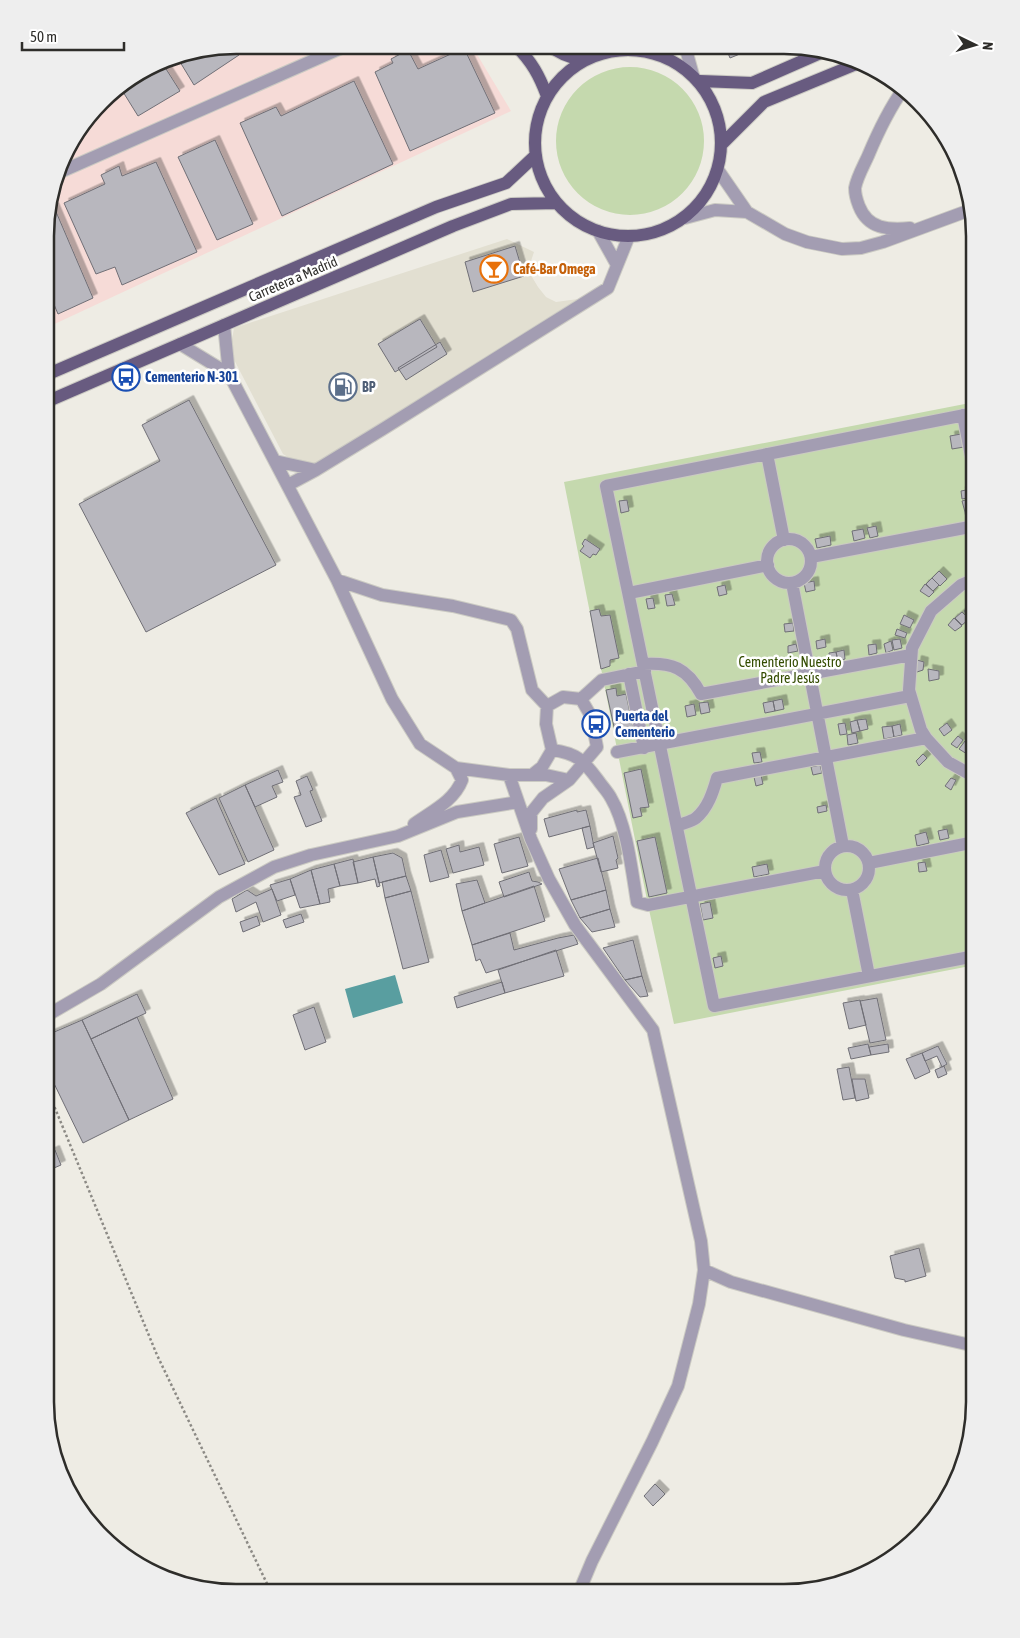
<svg xmlns="http://www.w3.org/2000/svg" width="1020" height="1638" font-family="'Asap Condensed',sans-serif">
	<defs>
		<filter id="shadow"><feDropShadow dx="4.5" dy="-4.5" stdDeviation="0" flood-color="#0004"/></filter>
	</defs>
	<rect width="100%" height="100%" fill="#eeece4"/>
	<path fill="#e2dfd1" d="M507,239L534,252L530,264L532,277L538,287L546,297L556,302L578,299L315,465L299,464L283,454L230,352L234,328Z"/>
	<path fill="#f6dbd7" d="M236,45L472,46L511,111L46,328L47,212L65,151L110,93L163,59Z"/>
	<path fill="#c5d9ae" d="M556 141a74 74 0 1 1 148 0a74 74 0 1 1-148 0Z
		M975,402V965L674,1024L648,905L564,482Z"/>
	<path fill="#599ea0" d="M395,975L403,1003L353,1018L345,989Z"/>
	<path fill="#b8b7be" stroke="#706f76" filter="url(#shadow)" d="M234,46L239,55L194,85L177,57Z
		M725,46L757,47L730,58Z
		M464,48L495,113L410,151L375,72L393,63L391,59L408,50L418,69Z
		M161,61L180,91L138,116L120,87Z
		M354,81L393,164L282,216L240,123L276,107L281,116Z
		M215,140L253,224L217,240L178,157Z
		M156,162L197,252L122,285L115,267L96,274L64,203L105,184L101,175L119,166L122,176Z
		M54,207L93,298L58,314L47,288V212Z
		M515,246L524,276L473,292L465,262Z
		M420,319L437,347L395,372L378,344Z
		M440,342L447,354L406,380L398,368Z
		M189,400L276,565L146,632L79,504L160,461L142,425Z
		M961,434L964,447L952,449L950,436Z
		M971,489L972,497L962,499L961,491Z
		M973,498L975,510L965,512L962,501Z
		M627,500L629,511L621,513L619,501Z
		M975,510V517L966,519L965,512Z
		M876,526L878,536L870,538L867,528Z
		M863,529L865,538L854,541L852,531Z
		M830,536L831,545L817,548L815,539Z
		M585,539L600,549L596,555L593,554L590,558L580,551L584,546L582,544Z
		M939,571L947,579L940,586L932,578Z
		M932,578L939,585L933,591L926,584Z
		M814,581L815,590L806,592L804,583Z
		M925,584L934,592L929,597L920,591Z
		M725,585L727,594L719,596L717,587Z
		M672,594L675,605L667,606L665,595Z
		M653,598L655,608L648,609L646,599Z
		M971,606L975,612V615L970,619L964,611Z
		M599,609L601,616L610,615L619,658L610,660V666L601,669L590,611Z
		M962,612L969,619L962,625L955,618Z
		M904,615L914,620L910,628L900,624Z
		M954,618L962,626L955,631L948,625Z
		M793,623L794,631L785,632L784,624Z
		M897,629L907,633L905,638L895,635Z
		M825,639L826,647L817,649L816,641Z
		M900,639L902,648L894,650L892,640Z
		M891,641L893,650L886,653L884,644Z
		M796,644L798,651L788,653V646Z
		M876,644L877,653L869,655L868,645Z
		M844,650L845,659L838,661L836,652Z
		M836,652L838,661L830,663L829,653Z
		M917,660L924,662L923,670L914,673Z
		M777,663L779,673L772,674L770,664Z
		M928,669L939,671V679L929,681Z
		M616,688L617,696L626,694L634,732L616,736L606,690Z
		M782,699L784,709L775,711L773,701Z
		M773,701L775,711L765,713L763,703Z
		M708,702L710,712L701,714L699,703Z
		M694,704L696,715L687,717L685,706Z
		M866,719L868,729L860,731L857,720Z
		M857,720L860,731L852,733L850,722Z
		M845,723L847,734L840,735L838,724Z
		M947,723L952,730L944,736L939,729Z
		M900,724L902,735L894,737L892,726Z
		M892,726L894,737L884,739L882,727Z
		M856,733L858,743L848,745L847,735Z
		M958,736L963,740L957,748L951,744Z
		M965,741L971,745L967,754L959,749Z
		M760,752L762,762L754,763L752,753Z
		M923,754L927,758L919,766L916,761Z
		M820,765L822,773L813,775L811,767Z
		M641,769L649,807L640,808L642,816L633,818L624,773Z
		M278,770L283,782L272,786L277,797L255,807L245,785Z
		M761,775L763,784L756,786L754,777Z
		M307,776L313,790L310,791L322,821L306,827L294,797L301,795L296,781Z
		M951,778L956,780L951,790L945,786Z
		M245,785L274,850L248,862L219,798Z
		M216,798L245,864L219,875L186,813Z
		M826,805L827,811L818,813L817,807Z
		M577,810V812L586,810L590,826L549,837L544,819Z
		M590,826L594,847L587,849L582,828Z
		M947,829L949,838L940,840L938,831Z
		M926,832L929,843L917,846L915,835Z
		M613,836L618,858L616,860L618,868L601,872L593,843Z
		M519,837L528,866L502,873L494,844Z
		M655,837L667,893L649,897L637,841Z
		M459,845L460,852L479,847L484,865L453,873L446,849Z
		M441,850L449,877L430,882L424,855Z
		M393,853L402,858L406,876L379,883L373,857Z
		M373,857L380,886L377,887L375,879L358,883L353,862Z
		M598,858L606,890L571,900L559,869Z
		M353,859L358,883L340,886L334,864Z
		M925,862L927,871L919,872L918,863Z
		M334,864L340,886L328,889L330,902L320,904L311,870Z
		M767,864L769,874L754,877L752,867Z
		M311,870L320,904L300,908L290,879Z
		M529,872L532,881L538,882L542,884L504,897L499,882Z
		M406,876L411,891L385,898L382,882Z
		M290,879L295,895L277,901L270,885Z
		M477,880L485,903L462,911L456,884Z
		M534,886L545,921L472,945L462,911Z
		M272,889L281,915L263,922L256,902L236,912L232,899L247,890L256,896Z
		M606,890L610,909L580,918L571,900Z
		M411,891L429,962L403,969L385,898Z
		M710,902L713,918L703,920L700,904Z
		M610,909L615,927L592,932L580,918Z
		M301,914L304,922L286,928L283,920Z
		M257,916L260,925L243,932L240,922Z
		M510,933L514,950L558,938L574,935L578,944L486,973L480,959L476,961L472,945Z
		M633,940L642,976L625,980L603,948Z
		M556,950L564,976L505,993L498,970Z
		M721,956L723,966L715,968L713,958Z
		M642,976L648,996L640,997L625,980Z
		M502,982L505,993L457,1008L454,997Z
		M137,994L146,1013L91,1039L82,1020Z
		M877,998L886,1040L870,1043L860,1001Z
		M860,1000L866,1025L849,1029L843,1003Z
		M314,1007L326,1042L305,1050L293,1015Z
		M137,1017L173,1099L129,1120L91,1039Z
		M82,1020L129,1120L83,1143L45,1065V1036Z
		M868,1044L871,1055L851,1059L848,1048Z
		M888,1044L889,1052L871,1055L869,1047Z
		M938,1046L947,1064L942,1067L937,1056L925,1061L922,1053Z
		M922,1053L930,1072L915,1079L906,1059Z
		M944,1066L947,1074L938,1078L935,1070Z
		M849,1067L855,1098L843,1100L837,1069Z
		M852,1079H865L869,1098L856,1101Z
		M55,1150L61,1165L54,1168L48,1153Z
		M919,1248L926,1276L905,1282V1280L895,1278L890,1256Z
		M655,1484L665,1494L653,1506L644,1496Z"/>
	<g fill="none" stroke-linecap="round" stroke-linejoin="round">
		<g stroke="#cbcac3" stroke-width="14">
			<path id="minor" d="M685,46L693,75
				M630,48L632,46
				M904,88C889,109 878,132 868,156C864,165 857,177 855,188C855,193 857,201 859,206C868,229 888,230 910,228
				M718,170L747,212
				M58,173L348,45
				M685,218L715,210L747,212L785,234L807,242L842,249L861,248L883,242L970,210
				M598,231L617,265
				M224,325L229,374L337,580L392,699L420,744L456,768L509,775H546L569,780L597,747L591,716L581,699
				M180,344L229,374
				M963,415L975,476
				M767,454L784,540
				M275,461L316,470
				M288,485L316,470L383,429L608,288L629,236
				M767 561a22 22 0 1 1 44 0a22 22 0 1 1-44 0Z
				M811,557L975,526
				M337,580L382,595L453,606L511,620L517,629L532,690L547,706L546,724L552,750C577,753 584,761 598,780C602,786 608,792 611,798C627,825 632,872 637,902L648,905L825,871
				M792,583L843,846
				M629,593L768,565
				M643,664C672,662 687,668 701,694L911,655
				M629,674L644,748
				M547,706L563,697L581,699L602,680L645,671
				M617,752L910,696
				M509,775L531,839L549,879L575,925L653,1030L701,1241L704,1270L699,1304L678,1386L652,1442L592,1561L579,1592
				M532,775L542,767L552,750
				M975,777L948,762L926,738L921,730L909,690L912,648L931,611L961,585L975,579
				M414,824C432,811 454,801 462,780L456,768
				M677,826C683,823 691,822 696,818C708,808 713,792 717,778L926,738
				M531,829V813L543,798L569,780
				M825 868a22 22 0 1 1 44 0a22 22 0 1 1-44 0Z
				M869,863L975,842
				M852,890L869,976
				M975,956L714,1006L606,486L975,413
				M46,1016L101,984L219,897L274,867L311,855L398,836L457,812L518,802
				M704,1270L731,1282L904,1330L975,1346"/>
		</g>
		<g stroke="#cbcac3" stroke-width="14">
			<path id="major" d="M516,46C532,62 539,75 547,96
				M548,46L563,54L582,61
				M535 143a93 93 0 1 1 186 0a93 93 0 1 1-186 0Z
				M700,81L752,83L825,51
				M722,144L764,102L861,62
				M46,375L436,207L506,183L536,155
				M46,402L453,226L511,204L557,203"/>
		</g>
		<path stroke="#8c8a85" stroke-width="2.5" stroke-dasharray="2.5 2.5" stroke-linecap="butt" d="M45,1084L157,1355L271,1592"/>
		<use href="#minor" stroke="#a39db2" stroke-width="12"/>
		<use href="#major" stroke="#685b80" stroke-width="12"/>
	</g>
	<defs>
		<g id="bar-ring" transform="scale(1.4375)"><circle r="9.5" fill="#fff" stroke="#e8710a" stroke-width="1.5"/><path d="M-6-5H6L.8 .8V4.5H3.5V6h-7V4.5H-.8V.8Z" fill="#e8710a"/></g>
		<g id="bus-ring" transform="scale(1.4375)"><circle r="9.5" fill="#fff" stroke="#1a4fb4" stroke-width="1.5"/><path d="M-5-6H5V4H4V6H2V4H-2V6H-4V4H-5ZM-3.5-4V0h7V-4ZM-3.5 1.2v1.5H-2V1.2ZM2 1.2v1.5H3.5V1.2Z" fill="#1a4fb4"/></g>
		<g id="fuel-ring" transform="scale(1.4375)"><circle r="9.5" fill="#fff" stroke="#5c6f8a" stroke-width="1.5"/><path d="M-5.5-6h7V0h2V4h1.3V-2.5L3-4.5l.8-.8L6-3V5H2.5V1h-1V6h-7ZM-4.2-4.7v3.2H.2V-4.7Z" fill="#5c6f8a"/></g>
	</defs>
	<g fill-rule="evenodd">
		<use href="#bar-ring" x="494" y="269"/>
		<use href="#bus-ring" x="126" y="377"/>
		<use href="#fuel-ring" x="343" y="387"/>
		<use href="#bus-ring" x="596" y="724"/>
	</g>
	<g text-anchor="middle" dominant-baseline="central" stroke-width="5" stroke-linejoin="round" paint-order="stroke">
		<g font-size="14" font-weight="bold" fill="#c56008" stroke="#fff" text-anchor="start">
			<text x="513" y="269">Café-Bar Omega</text>
		</g>
		<g font-size="14" fill="#2e2d2a" stroke="#fff">
			<text transform="translate(293 279) rotate(-23)">Carretera a Madrid</text>
		</g>
		<g font-size="14" font-weight="bold" fill="#164399" stroke="#fff" text-anchor="start">
			<text x="145" y="377">Cementerio N-301</text>
			<text x="615" y="716">Puerta del<tspan x="615" dy="16">Cementerio</tspan></text>
		</g>
		<g font-size="14" font-weight="bold" fill="#4e5e75" stroke="#fff" text-anchor="start">
			<text x="362" y="387">BP</text>
		</g>
		<g font-size="14" fill="#334c00" stroke="#fff">
			<text x="790" y="662">Cementerio Nuestro<tspan x="790" dy="16">Padre Jesús</tspan></text>
		</g>
	</g>
	<path d="M0 0H1020V1638H0ZM236 54H784A182 182 0 0 1 966 236V1402A182 182 0 0 1 784 1584H236A182 182 0 0 1 54 1402V236A182 182 0 0 1 236 54Z" fill="#eee" fill-rule="evenodd"/>
	<path fill="none" stroke="#2e2d2a" stroke-width="2.5" d="M236 54H784A182 182 0 0 1 966 236V1402A182 182 0 0 1 784 1584H236A182 182 0 0 1 54 1402V236A182 182 0 0 1 236 54Z"/>
	<g transform="translate(975 45) rotate(95)" stroke="#ffffff" stroke-width="4" paint-order="stroke">
	<path d="M0-4L9 19L0 12L-9 19Z" fill="#2e2d2a"/>
	<text y="-8" font-size="14" font-weight="bold" text-anchor="middle" fill="#2e2d2a">N</text>
	</g>
	<path d="M22 42v8h102v-8" fill="none" stroke="#2e2d2a" stroke-width="2.5"/>
	<text x="30" y="42" font-size="15" fill="#2e2d2a" stroke="#ffffff" stroke-width="4" paint-order="stroke">50 m</text>
</svg>
